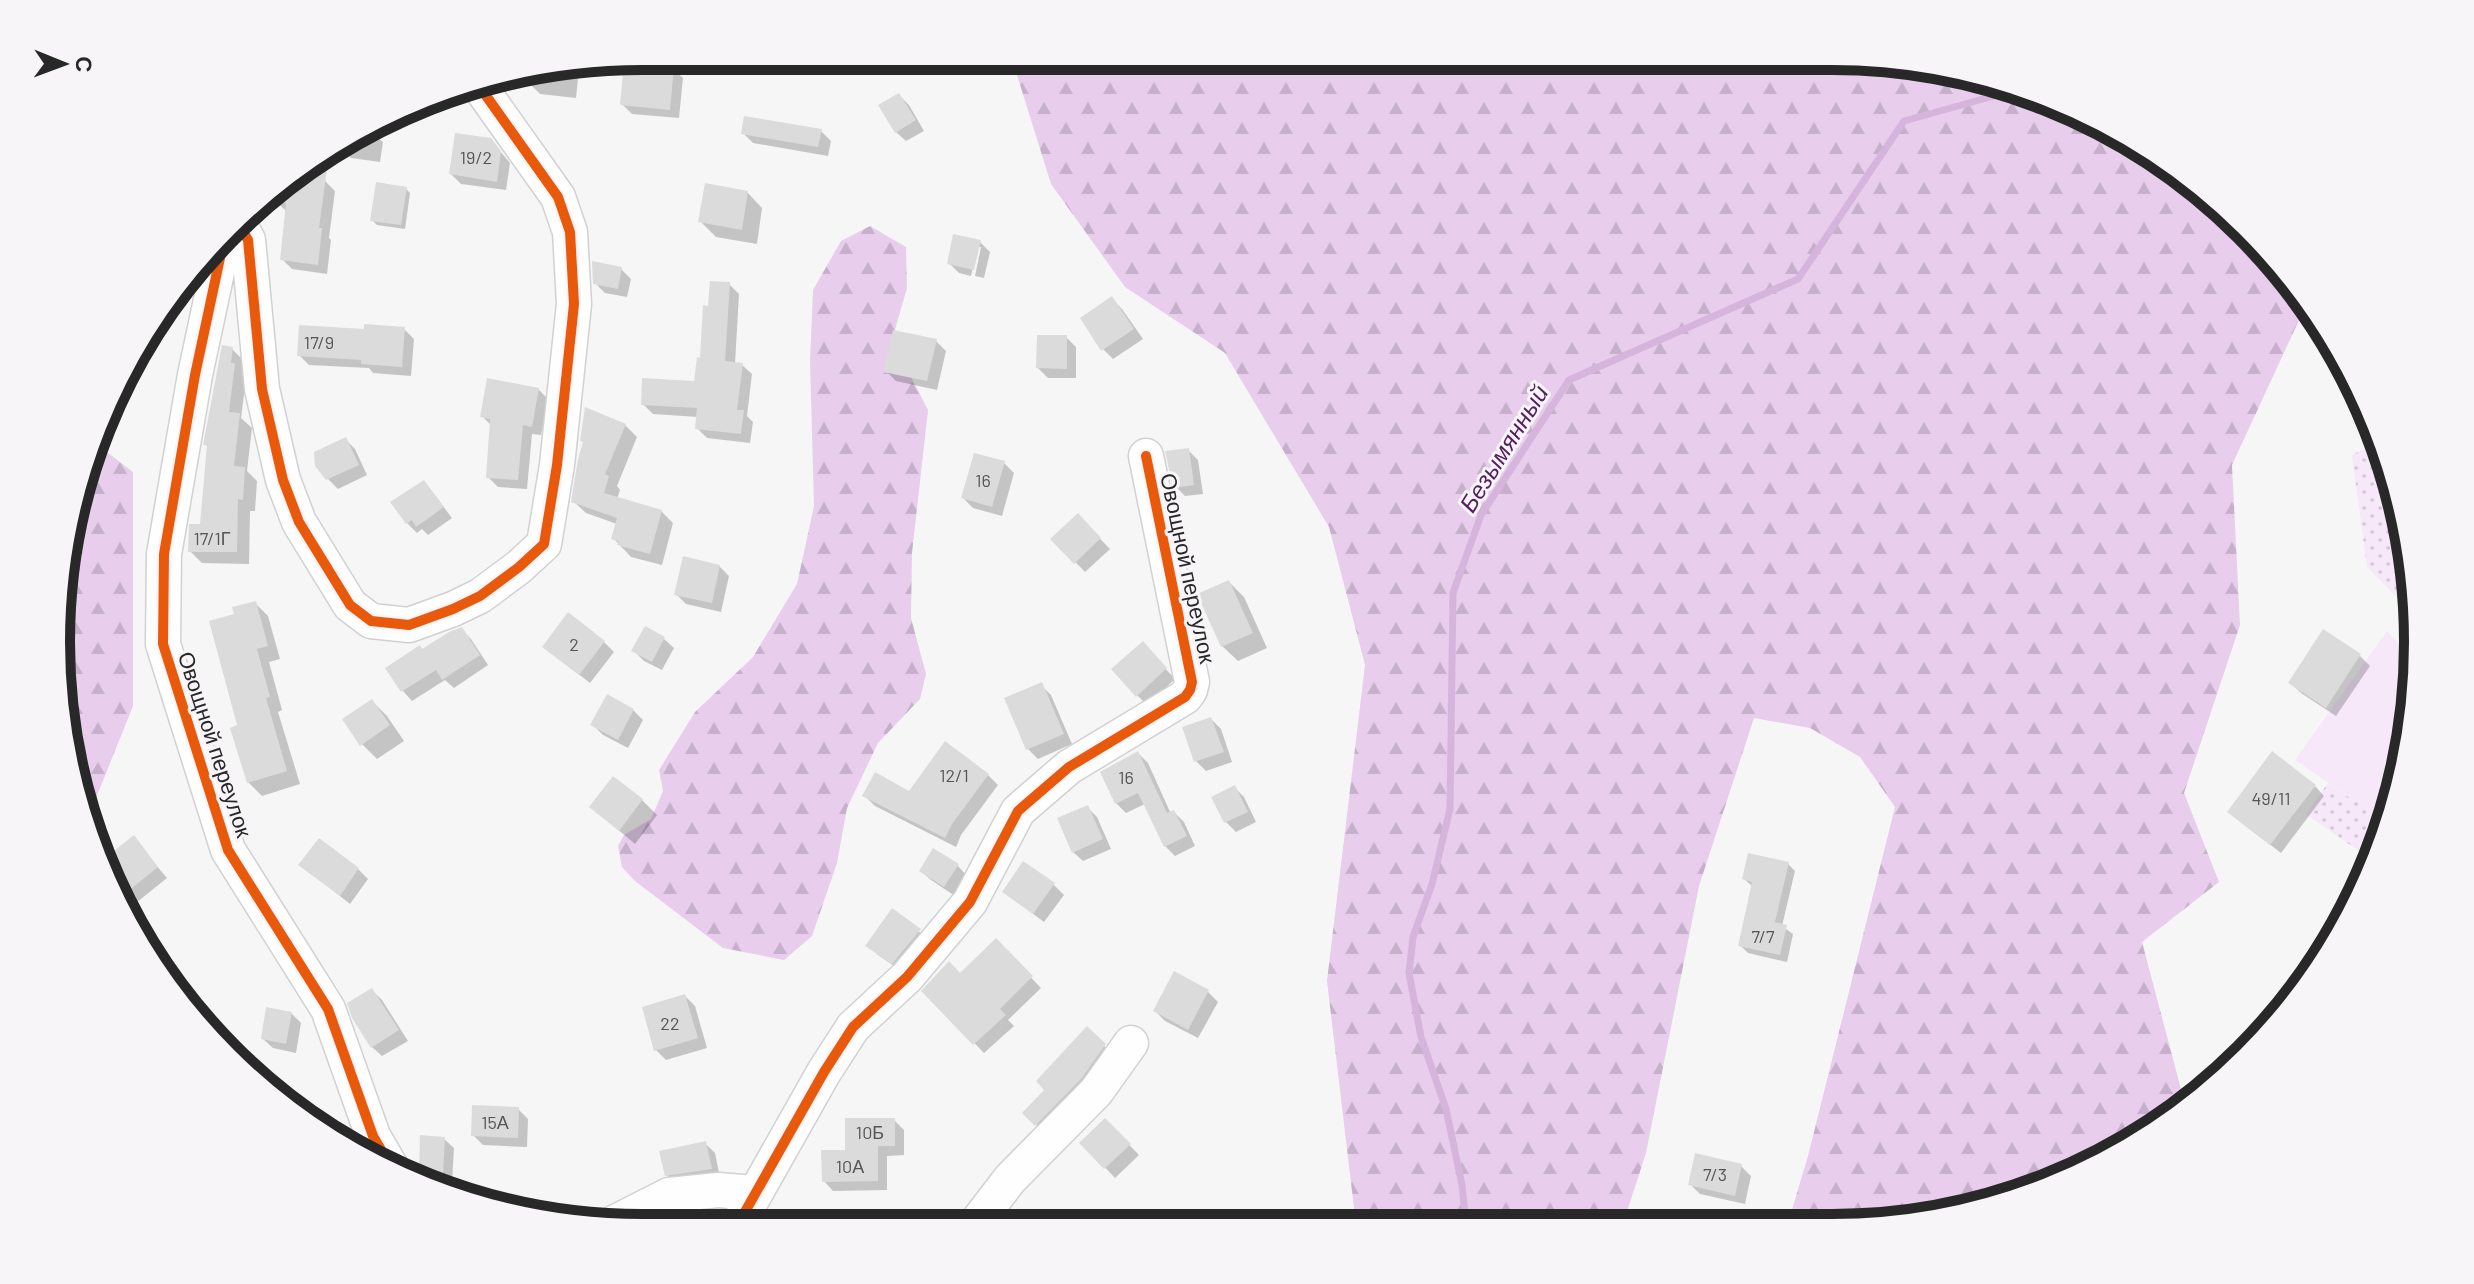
<svg xmlns="http://www.w3.org/2000/svg" width="2474" height="1284" font-family="Barlow,sans-serif">
	<defs>
		<pattern id="grass-dots" width="8" height="8" patternUnits="userSpaceOnUse" patternTransform="scale(2)"><rect width="8" height="8" fill="#f6e8f9"/><path d="M2 2h.1M6 6h.1" fill="none" stroke="#d3c7d5" stroke-width="1.8" stroke-linecap="round"/></pattern>
		<pattern id="forest-firs" width="22" height="20" patternUnits="userSpaceOnUse" patternTransform="scale(2)"><rect width="22" height="20" fill="#e8cded"/><path d="M5 1l3.5 6h-7zM16 11l3.5 6h-7z" fill="#c7b0cb"/></pattern>
	</defs>
	<rect width="100%" height="100%" fill="#f7f6f7"/>
	<path fill="url(#grass-dots)" d="M2381,440L2387,453L2413,565L2415,616L2367,567L2352,455Z
		M2328,783L2383,820L2391,812L2373,861L2306,814Z"/>
	<path fill="url(#forest-firs)" d="M1011,56L1870,57L1983,76L2091,116L2188,177L2272,255L2307,303L2232,465L2240,625L2184,793L2219,882L2142,942L2186,1108L2056,1184L1909,1223H1788L1808,1156L1895,807L1860,757L1810,728L1754,718L1699,886L1646,1153L1623,1224L1356,1225L1327,981L1365,665L1329,527L1225,353L1125,287L1051,184Z
		M870,226L906,247L907,288L894,333L905,365L928,410L912,553L911,618L926,674L920,699L878,743L847,808L837,863L812,936L784,960L723,948L635,881L622,867L618,846L624,835L651,819L663,791L659,770L695,712L753,657L797,584L814,506L810,360L813,290L841,241Z
		M92,445L99,446L133,472V706L90,813L61,718L67,527Z"/>
	<path fill="#f6e8f9" d="M2387,631L2416,662L2417,680L2398,793L2391,812L2383,820L2295,760Z"/>
	<path fill="#0003" d="M577,67L579,69L576,98L540,94L530,84L531,74Z
		M673,69L683,78L679,118L632,114L622,104Z
		M899,95L909,105L924,131L906,141L896,132Z
		M821,131L831,141L828,156L753,143L743,133Z
		M370,132L383,142L380,162L351,158L341,148Z
		M491,140L510,163L506,190L461,184L451,174Z
		M325,181L335,191L329,238L331,240L327,274L292,269L282,259L286,211L276,201Z
		M406,189L410,193L405,229L377,225L372,220Z
		M747,192L762,208L757,244L716,237L701,222Z
		M980,242L990,252L984,278L975,276L981,247H977L971,276L959,273L949,263Z
		M621,269L631,279L627,297L605,293L595,283Z
		M729,284L739,294L735,364L742,365L752,374L747,416L753,422L750,443L707,438L697,428L698,417L653,414L643,404L695,383L702,360L710,308Z
		M1112,299L1122,309L1143,339L1113,359L1103,349Z
		M404,329L414,339L411,376L373,373L369,368L309,365L299,355L366,331Z
		M1066,337L1076,347V378H1048L1038,368Z
		M936,341L946,351L937,390L896,381L886,371Z
		M232,349L245,362L243,375L246,378L241,418L252,428L247,471L257,481L255,511H250L249,564L202,563L190,551L202,526L208,447L205,444Z
		M538,389L548,399L541,435L532,434L527,489L498,487L488,477L491,425L482,416Z
		M625,425L637,437L617,486L620,490L617,499L661,511L673,523L662,565L631,557L613,538L617,524L586,513L573,501L585,444Z
		M345,439L355,449L367,475L338,489L328,479Z
		M1188,450L1198,460L1203,494L1185,496L1175,486Z
		M1004,463L1014,473L1002,516L973,508L963,498Z
		M433,493L452,518L428,535L422,529L417,533L407,523Z
		M1078,516L1110,549L1085,572L1053,539Z
		M719,566L729,576L721,612L686,604L676,594Z
		M1229,582L1244,597L1267,648L1238,661L1222,646Z
		M255,603L268,616L280,659L269,662L282,710L278,712L300,784L262,796L248,782L236,616Z
		M461,629L471,639L488,665L454,688L445,680L412,701L403,691L388,669Z
		M664,639L674,648L662,670L644,661L634,651Z
		M604,642L614,652L590,683L555,656Z
		M1152,654L1175,679L1147,705L1137,695Z
		M2360,656L2370,666L2336,716L2301,693L2291,683Z
		M1041,685L1051,695L1072,744L1038,759L1028,749Z
		M608,697L633,710L643,720L628,748L603,735L593,725Z
		M372,701L387,716L404,741L377,759L362,744Z
		M1211,719L1221,729L1232,762L1206,771L1196,761Z
		M1138,753L1148,763L1171,814L1174,812L1184,822L1195,846L1175,856L1165,846L1145,804L1126,813L1116,803Z
		M988,775L998,785L961,835L956,847L875,806L865,796L909,793Z
		M2315,786L2324,796L2281,853L2239,821Z
		M1234,787L1244,797L1256,822L1236,832L1226,822Z
		M642,800L657,815L635,844L591,807Z
		M1087,807L1097,817L1111,849L1083,861L1073,852Z
		M133,838L167,878L131,907L112,885L104,861Z
		M1024,864L1054,885L1064,895L1044,922L1004,892Z
		M1788,864L1795,871L1782,926L1793,934L1787,962L1748,953L1741,946L1752,886L1744,879Z
		M301,865L358,869L368,879L350,904Z
		M958,866L967,876L955,896L931,880L921,871Z
		M892,911L930,940L903,972L878,955L868,945Z
		M996,941L1041,988L1008,1020L1014,1026L984,1053L924,991L960,975Z
		M372,990L382,1000L408,1041L382,1056L372,1047Z
		M1208,992L1218,1002L1198,1038L1165,1021L1155,1011Z
		M685,996L695,1006L707,1048L666,1060L656,1050Z
		M291,1013L301,1023L296,1053L273,1048L263,1039Z
		M1087,1029L1114,1056L1046,1134L1025,1113L1047,1090Z
		M518,1109L528,1119L527,1147L483,1145L473,1135Z
		M894,1120L904,1130V1155L887,1156V1190L833,1191L824,1181L847,1152Z
		M1105,1120L1139,1155L1115,1178L1082,1143Z
		M444,1139L454,1148L452,1183L431,1181L421,1172Z
		M705,1143L715,1153L720,1178L677,1185L667,1175Z
		M1741,1166L1751,1176L1745,1204L1700,1194L1690,1184Z"/>
	<g fill="none" stroke-linecap="round" stroke-linejoin="round">
		<path stroke="#d6b5dc" stroke-width="7" d="M1466,1224L1462,1185L1446,1109L1421,1037L1409,973L1413,937L1432,884L1450,809L1453,593L1481,515L1569,380L1798,279L1904,121L2019,89"/>
	</g>
	<path fill="#dcdbdc" d="M624,62L674,67L670,110L620,105Z
		M899,93L916,120L895,133L878,105Z
		M744,116L822,129L818,147L741,134Z
		M455,133L491,138L501,151L497,182L449,174Z
		M329,154L319,228H322L318,265L280,260L286,203L274,202L275,188L285,177Z
		M376,182L407,187L401,225L370,221Z
		M705,183L748,191L742,230L698,222Z
		M953,234L981,240L974,270L947,264Z
		M592,261L622,267L618,289L593,284Z
		M710,281L730,282L725,361L743,363L737,410H744L741,434L695,429L697,408L641,405L642,378L694,381L697,357L700,358L703,305L708,306Z
		M1112,296L1134,329L1101,351L1080,318Z
		M364,324L405,327L402,367L361,364V360L297,356L299,325L364,329Z
		M893,330L937,339L927,381L883,372Z
		M1037,335H1067V369L1036,368Z
		M222,345L233,347L231,363H235L229,412L240,413L234,466L245,467L243,500L238,499L237,552H188L189,524H200L207,445H203Z
		M487,378L539,388L532,427L523,425L518,480L486,478L490,419L480,417Z
		M585,407L626,424L605,474L609,476L604,493L662,510L650,554L617,545L618,541L611,539L617,518L571,502L578,459L583,442L580,441Z
		M346,437L359,465L326,480L315,466L314,452Z
		M1189,448L1194,485L1173,488L1165,451Z
		M974,453L1005,461L992,507L961,498Z
		M424,480L444,507L416,527L412,520L406,524L390,502Z
		M1078,513L1101,538L1074,564L1050,539Z
		M683,556L720,565L712,603L674,595Z
		M1229,580L1253,633L1221,647L1197,594Z
		M256,601L268,646L257,649L270,697L266,698L287,771L247,783L230,728L237,725L209,621L234,614L232,607Z
		M568,612L605,641L579,675L542,647Z
		M645,626L665,637L652,662L631,651Z
		M462,627L480,655L442,680L436,670L401,692L385,668L420,645L422,649L449,632Z
		M2323,629L2361,654L2326,708L2288,683Z
		M1143,641L1167,668L1136,697L1111,669Z
		M1042,682L1064,734L1026,750L1004,698Z
		M607,694L634,709L618,740L590,725Z
		M372,699L390,725L360,746L342,719Z
		M1211,717L1224,752L1194,762L1182,727Z
		M945,741L989,774L952,824L945,838L862,796L875,772L909,791Z
		M1138,751L1167,813L1174,810L1187,836L1164,847L1138,793L1115,804L1100,772Z
		M2272,751L2316,785L2270,845L2227,812Z
		M613,776L643,799L619,831L589,807Z
		M1235,785L1248,812L1224,823L1211,797Z
		M1088,805L1103,839L1072,853L1057,818Z
		M134,835L158,867L116,901L104,859Z
		M319,838L359,868L340,896L298,865Z
		M933,848L959,864L944,887L919,871Z
		M1748,853L1789,862L1775,922L1787,925L1780,955L1738,946L1752,882L1742,879Z
		M1023,861L1055,883L1033,914L1002,892Z
		M892,908L921,929L892,964L865,946Z
		M996,938L1033,976L1000,1009L1006,1015L973,1045L921,991L949,961L960,973Z
		M1174,971L1209,990L1188,1030L1153,1011Z
		M372,988L399,1030L371,1048L352,1018L347,1003Z
		M685,994L698,1038L654,1051L642,1007Z
		M266,1007L292,1012L286,1044L261,1039Z
		M1087,1026L1106,1044L1081,1079L1035,1126L1022,1113L1044,1090L1036,1081Z
		M472,1105L519,1107L518,1138L471,1136Z
		M845,1118H895V1146H878V1181L822,1182L821,1150H845Z
		M1105,1118L1131,1144L1104,1169L1079,1143Z
		M420,1135L445,1137L443,1174L419,1172Z
		M706,1141L712,1169L665,1176L659,1151Z
		M1695,1153L1742,1164L1735,1196L1688,1185Z"/>
	<g fill="none" stroke-linecap="round" stroke-linejoin="round">
		<g stroke="#d2d1d2" stroke-width="37">
			<path id="minor" d="M240,226L248,240L262,389L283,480L299,522L350,605L371,621L409,625L453,609L480,596L519,567L544,544L557,465L574,304L570,232L558,197L477,83
				M223,244L195,375L164,554L163,644L228,850L328,1009L373,1136L394,1172
				M737,1226L824,1072L853,1027L907,977L970,902L1018,811L1069,767L1185,697L1190,690L1192,682L1146,456
				M974,1226L1010,1179L1096,1092L1131,1043
				M606,1227L669,1195L718,1190L755,1193"/>
		</g>
		<use href="#minor" stroke="#fefefe" stroke-width="34"/>
		<g stroke="#f7f5f8" stroke-width="15">
			<path id="cycleway" d="M240,226L248,240L262,389L283,480L299,522L350,605L371,621L409,625L453,609L480,596L519,567L544,544L557,465L574,304L570,232L558,197L477,83
				M223,244L195,375L164,554L163,644L228,850L328,1009L373,1136L394,1172
				M737,1226L824,1072L853,1027L907,977L970,902L1018,811L1069,767L1185,697L1190,690L1192,682L1146,456"/>
		</g>
		<use href="#cycleway" stroke="#e8590c" stroke-width="10"/>
	</g>
	<g text-anchor="middle" dominant-baseline="central" stroke-width="6" stroke-linejoin="round" paint-order="stroke">
		<g font-size="18" fill="#565556">
			<text x="476" y="157">19/2</text>
			<text x="319" y="342">17/9</text>
			<text x="983" y="480">16</text>
			<text x="212" y="538">17/1Г</text>
			<text x="574" y="644">2</text>
			<text x="954" y="775">12/1</text>
			<text x="1126" y="777">16</text>
			<text x="2271" y="798">49/11</text>
			<text x="1763" y="936">7/7</text>
			<text x="670" y="1023">22</text>
			<text x="495" y="1122">15А</text>
			<text x="870" y="1132">10Б</text>
			<text x="850" y="1166">10А</text>
			<text x="1715" y="1174">7/3</text>
		</g>
		<g font-size="22" fill="#292829" stroke="#f7f5f8">
			<text transform="translate(1189 568) rotate(78)">Овощной переулок</text>
			<text transform="translate(216 744) rotate(72)">Овощной переулок</text>
		</g>
		<g font-size="24" font-style="italic" fill="#561e61" stroke="#f7f5f8">
			<text transform="translate(1503 448) rotate(-58)">Безымянный</text>
		</g>
	</g>
	<path d="M0 0H2474V1284H0ZM642 70H1832A572 572 0 0 1 2404 642V642A572 572 0 0 1 1832 1214H642A572 572 0 0 1 70 642V642A572 572 0 0 1 642 70Z" fill="#f7f5f8" fill-rule="evenodd"/>
	<path fill="none" stroke="#292829" stroke-width="10" d="M642 70H1832A572 572 0 0 1 2404 642V642A572 572 0 0 1 1832 1214H642A572 572 0 0 1 70 642V642A572 572 0 0 1 642 70Z"/>
	<g transform="translate(64 64) rotate(91)" stroke="#f7f5f8" stroke-width="6" paint-order="stroke">
	<path d="M0-6L14 30L0 20L-14 30Z" fill="#292829"/>
	<text y="-12" font-size="22" font-weight="bold" text-anchor="middle" fill="#292829">С</text>
	</g>
</svg>
